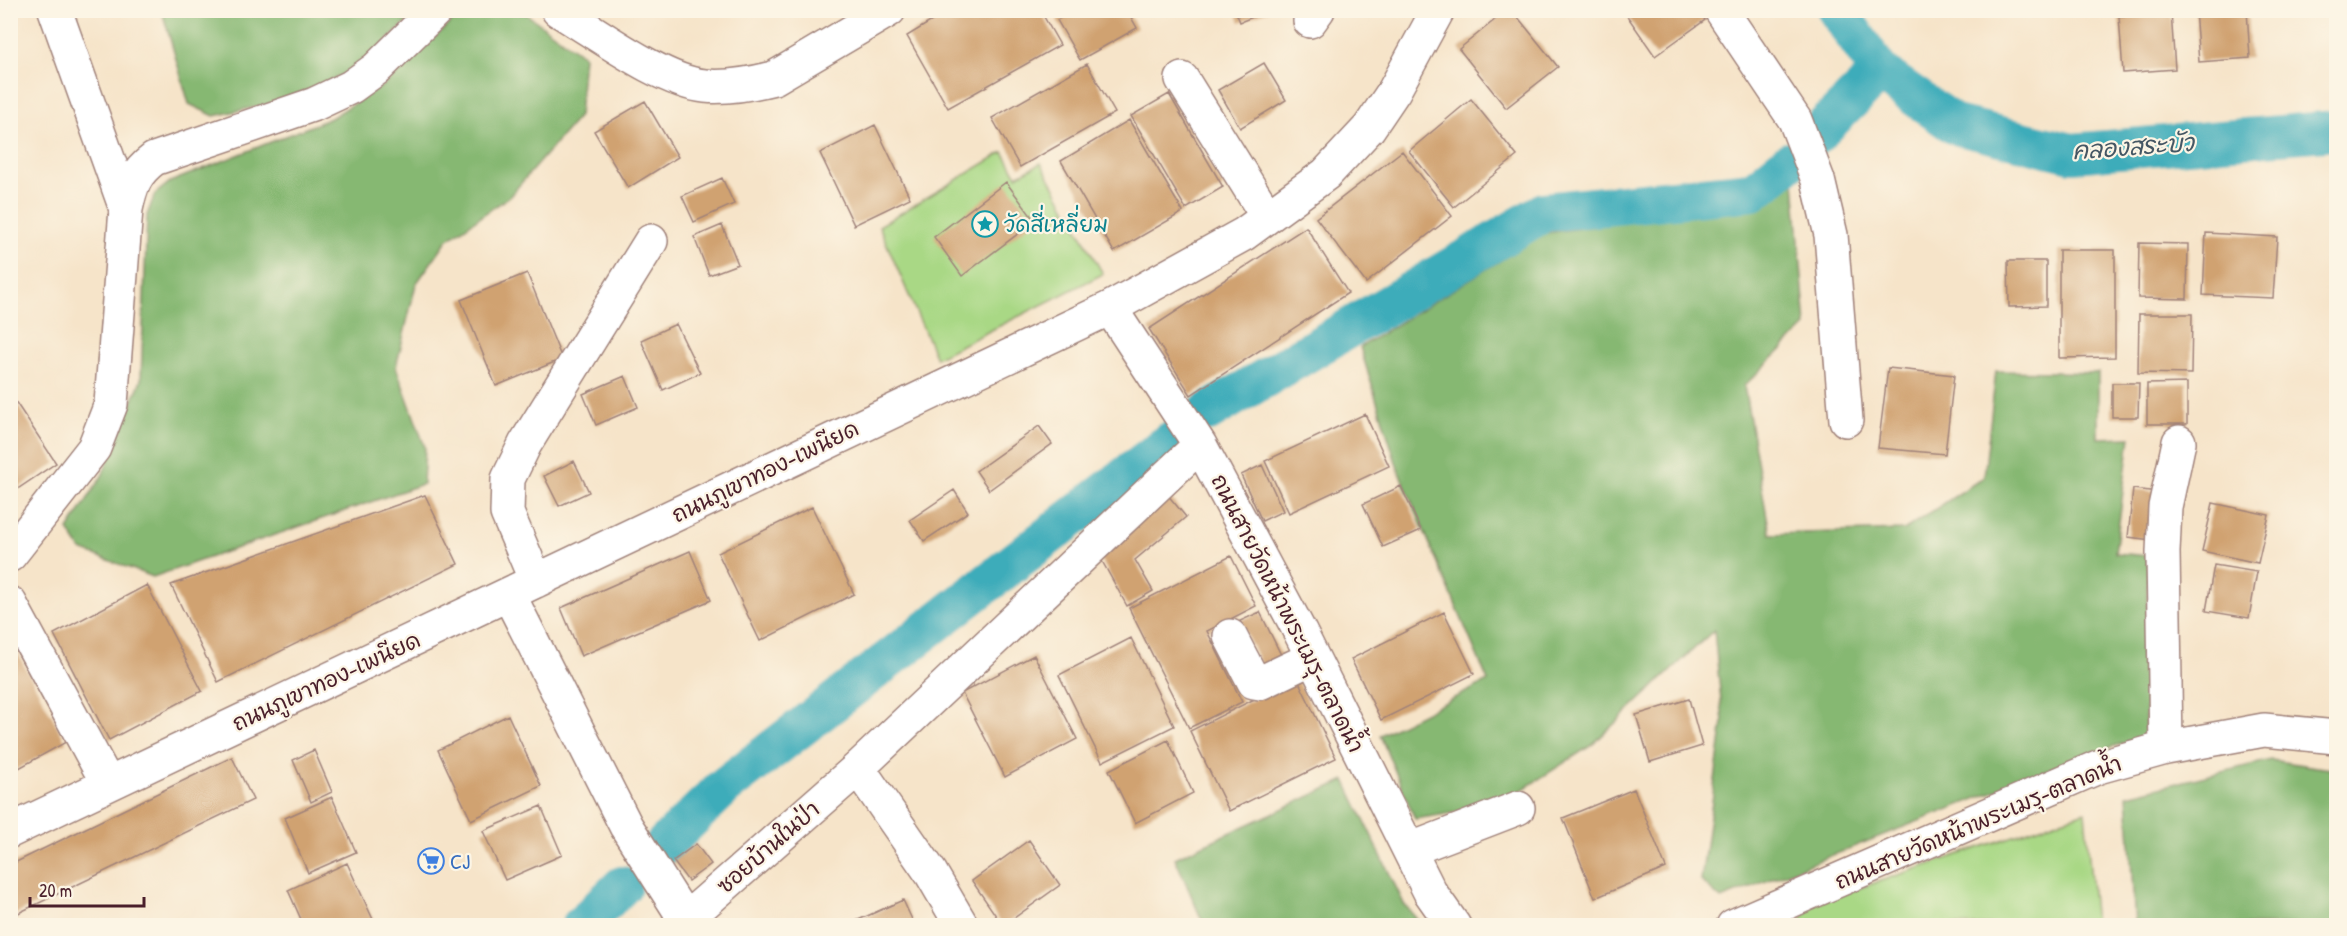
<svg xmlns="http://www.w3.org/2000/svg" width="2347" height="936" font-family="'Patrick Hand','Playpen Sans Thai',sans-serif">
	<rect width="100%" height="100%" fill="#fcf5e5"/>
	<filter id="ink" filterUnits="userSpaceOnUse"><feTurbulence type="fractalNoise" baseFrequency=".0167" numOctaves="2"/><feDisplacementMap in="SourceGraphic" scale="12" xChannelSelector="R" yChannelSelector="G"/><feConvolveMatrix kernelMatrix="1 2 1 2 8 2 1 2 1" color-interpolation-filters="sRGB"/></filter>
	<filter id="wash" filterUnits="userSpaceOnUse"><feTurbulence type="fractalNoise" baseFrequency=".008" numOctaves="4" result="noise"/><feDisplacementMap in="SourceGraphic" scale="24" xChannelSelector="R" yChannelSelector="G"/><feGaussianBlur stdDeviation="1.35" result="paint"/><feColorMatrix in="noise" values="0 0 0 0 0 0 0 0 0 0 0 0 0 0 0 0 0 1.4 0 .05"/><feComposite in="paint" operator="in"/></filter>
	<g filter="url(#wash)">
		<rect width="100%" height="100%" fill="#f6e4c9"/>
		<path fill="#a9d885" stroke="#7a7c58" stroke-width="1.5" d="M1003,152L1017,176L1041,163L1103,274L936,358L879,226Z
			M2085,812L2095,925L1796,926L1812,904Z"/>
		<path fill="#86b872" stroke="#686c4e" stroke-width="1.5" d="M162,11H419L366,60L332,81L279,102L214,116L189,104Z
			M463,11H522L584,56L579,116L510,196L447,240L416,284L396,367L425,447L423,484L153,577L81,550L68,530L102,476L141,380L147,215L155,194L170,182L331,118L385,84Z
			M1794,181L1806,326L1744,386L1770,534L1904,530L1984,477L1996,371L2098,373V438L2130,437L2115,553L2148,556L2145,736L2084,756L1721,899L1701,881L1723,722L1714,630L1592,745L1497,806L1415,819L1380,735L1488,681L1399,472L1360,347L1545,233L1753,205Z
			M2271,760L2336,770V925H2135L2127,795Z
			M1345,780L1404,904L1422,925H1204L1175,858Z"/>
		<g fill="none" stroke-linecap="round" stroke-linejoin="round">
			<path stroke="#3dacba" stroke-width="40" d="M1837,10L1880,72L1955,125L2072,153L2336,130
				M1815,136L1880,72
				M1208,412L1544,212L1753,191L1789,162
				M664,845L724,787L1171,441
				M581,926L622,886"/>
		</g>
		<g id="blocks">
			<path fill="#d0a271" d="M950,10H1040L1060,45L948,108L907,36Z
				M1074,10H1127L1137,28L1080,60L1057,20Z
				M1235,10H1268V11L1240,22Z
				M1507,10H1512L1558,67L1506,108L1459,49Z
				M1623,10H1698L1705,20L1655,56Z
				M2195,10H2247L2250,58L2199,62Z
				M2171,12L2175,69L2123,73L2119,16Z
				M1264,63L1286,100L1240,128L1218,90Z
				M1087,64L1115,113L1020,167L992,118Z
				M1169,94L1223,187L1186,209L1131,116Z
				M1471,99L1517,156L1454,207L1409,151Z
				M645,101L678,157L628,188L594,131Z
				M1129,120L1183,212L1114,252L1061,161Z
				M875,125L910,198L854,225L820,153Z
				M1402,151L1452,216L1366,283L1316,218Z
				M722,178L734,204L694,222L682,196Z
				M1006,182L1035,221L962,276L934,237Z
				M722,225L738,264L709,275L694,237Z
				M1306,227L1348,293L1191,395L1149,329Z
				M2206,233L2277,237L2273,298L2203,295Z
				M2139,243L2188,244L2187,299L2138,298Z
				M2059,250H2115V357L2059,358Z
				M2008,261H2046V306L2009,307Z
				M527,273L562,359L496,386L461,300Z
				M2139,314H2192L2191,374L2138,373Z
				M676,324L700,373L663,390L641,340Z
				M1888,368L1954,375L1945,454L1878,448Z
				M625,376L638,407L596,425L583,394Z
				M2112,383H2139L2138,417H2112Z
				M2187,383V424H2147V384Z
				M13,398L56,463L10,494V399Z
				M1365,414L1389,466L1289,513L1265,461Z
				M1039,426L1052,444L989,490L976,471Z
				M574,461L589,492L559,506L544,476Z
				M1262,465L1283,511L1262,521L1241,475Z
				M1401,486L1421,530L1383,547L1363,504Z
				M2133,489L2158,492L2152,540L2128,537Z
				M954,490L968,512L924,541L910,520Z
				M1167,494L1186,517L1135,560L1153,591L1127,606L1097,552Z
				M425,495L458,564L218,682L171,585Z
				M2213,503L2269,515L2258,563L2202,551Z
				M812,507L854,594L760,641L718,553Z
				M690,551L711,600L581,656L561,608Z
				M1231,556L1256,606L1207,631L1242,702L1189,728L1129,608Z
				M2214,565L2257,572L2249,618L2206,611Z
				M147,585L202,691L109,740L54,634Z
				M1260,612L1283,659L1263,669L1240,621Z
				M1444,612L1474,674L1381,720L1351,659Z
				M1131,638L1174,726L1102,762L1059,675Z
				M12,643L66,742L10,773V644Z
				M1034,655L1077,739L1005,777L962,693Z
				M1297,678L1336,758L1229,811L1190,731Z
				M1689,699L1702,746L1650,762L1636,715Z
				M508,715L541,786L471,820L438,750Z
				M1168,740L1193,793L1135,823L1109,770Z
				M314,750L332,792L311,802L293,760Z
				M232,757L253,800L10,917V865Z
				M1634,789L1666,868L1595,898L1563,818Z
				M332,797L356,852L308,873L285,818Z
				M541,806L562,855L505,880L483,831Z
				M1029,840L1060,885L1003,926L972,881Z
				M696,844L711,864L688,881L673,861Z
				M347,863L376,926H304L288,890Z
				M903,900L915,926H858L856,921Z"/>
		</g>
	</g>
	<g filter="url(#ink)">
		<use href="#blocks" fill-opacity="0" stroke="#a0827a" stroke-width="1.5"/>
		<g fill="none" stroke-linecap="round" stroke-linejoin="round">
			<g stroke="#a0827a" stroke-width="36">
				<path id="minor" d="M55,10L126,209
					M558,10C597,33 662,82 705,86C726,88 754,83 774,78L889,10
					M1721,10L1795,120L1818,180L1831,235L1846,420
					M1310,21L1318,10
					M1182,79L1267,216
					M1110,308L1200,445L1300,632L1430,892L1454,926
					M10,555L94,448L111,404L126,209C131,186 135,173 154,159L315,104L351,87L376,69L436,10
					M536,581L507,513L508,479L525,444L651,241
					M509,595L626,826L685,919
					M10,603L108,784
					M1230,636L1254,682L1260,683L1312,658
					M2166,748L2163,552L2165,507L2179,442
					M858,768L931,873L962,926
					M10,831L1110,308L1244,234L1326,174L1369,128L1394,91L1438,10
					M1409,850L1518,808
					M678,926L858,768L1200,445
					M1733,926L2098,767L2166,748L2264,730L2336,737"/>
			</g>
			<use href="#minor" stroke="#fff" stroke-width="33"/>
		</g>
	</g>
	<defs>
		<g id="sight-ring" transform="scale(1.35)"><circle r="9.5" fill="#fcf5e5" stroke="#0f9aa8" stroke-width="1.5"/><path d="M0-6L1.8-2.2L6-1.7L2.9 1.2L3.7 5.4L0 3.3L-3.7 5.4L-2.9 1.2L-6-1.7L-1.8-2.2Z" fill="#0f9aa8"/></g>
		<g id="supermarket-ring" transform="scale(1.35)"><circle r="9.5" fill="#fcf5e5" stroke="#3f7fe0" stroke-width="1.5"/><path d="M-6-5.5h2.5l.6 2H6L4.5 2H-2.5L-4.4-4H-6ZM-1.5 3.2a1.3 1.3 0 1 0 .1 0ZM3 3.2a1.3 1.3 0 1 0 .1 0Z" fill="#3f7fe0"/></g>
	</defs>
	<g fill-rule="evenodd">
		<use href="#sight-ring" x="985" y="224"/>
		<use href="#supermarket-ring" x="431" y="861"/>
	</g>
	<g text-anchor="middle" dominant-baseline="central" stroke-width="4.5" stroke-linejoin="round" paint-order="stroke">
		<g font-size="22" fill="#0d838f" stroke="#fcf5e5" text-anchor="start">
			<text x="1004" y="224">วัดสี่เหลี่ยม</text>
		</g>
		<g font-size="22" fill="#4a1f2b" stroke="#fcf5e5">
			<text transform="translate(765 471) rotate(-26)">ถนนภูเขาทอง-เพนียด</text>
			<text transform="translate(1288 613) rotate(63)">ถนนสายวัดหน้าพระเมรุ-ตลาดน้ำ</text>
			<text transform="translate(326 681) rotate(-25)">ถนนภูเขาทอง-เพนียด</text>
			<text transform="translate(1978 822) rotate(-23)">ถนนสายวัดหน้าพระเมรุ-ตลาดน้ำ</text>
			<text transform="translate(768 847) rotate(-41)">ซอยบ้านในป่า</text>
		</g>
		<g font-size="22" fill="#366cbe" stroke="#fcf5e5" text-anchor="start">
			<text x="450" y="861">CJ</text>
		</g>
		<g font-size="24" font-style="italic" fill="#455764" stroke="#fcf5e5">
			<text transform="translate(2133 146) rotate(-4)">คลองสระบัว</text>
		</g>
	</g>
	<rect width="2347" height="936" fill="none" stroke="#fcf5e5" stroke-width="36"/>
	<path d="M30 897v9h114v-9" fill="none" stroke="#4a1f2b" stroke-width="3"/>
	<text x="39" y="897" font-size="18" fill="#4a1f2b" stroke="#fcf5e5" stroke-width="4.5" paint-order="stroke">20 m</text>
</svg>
